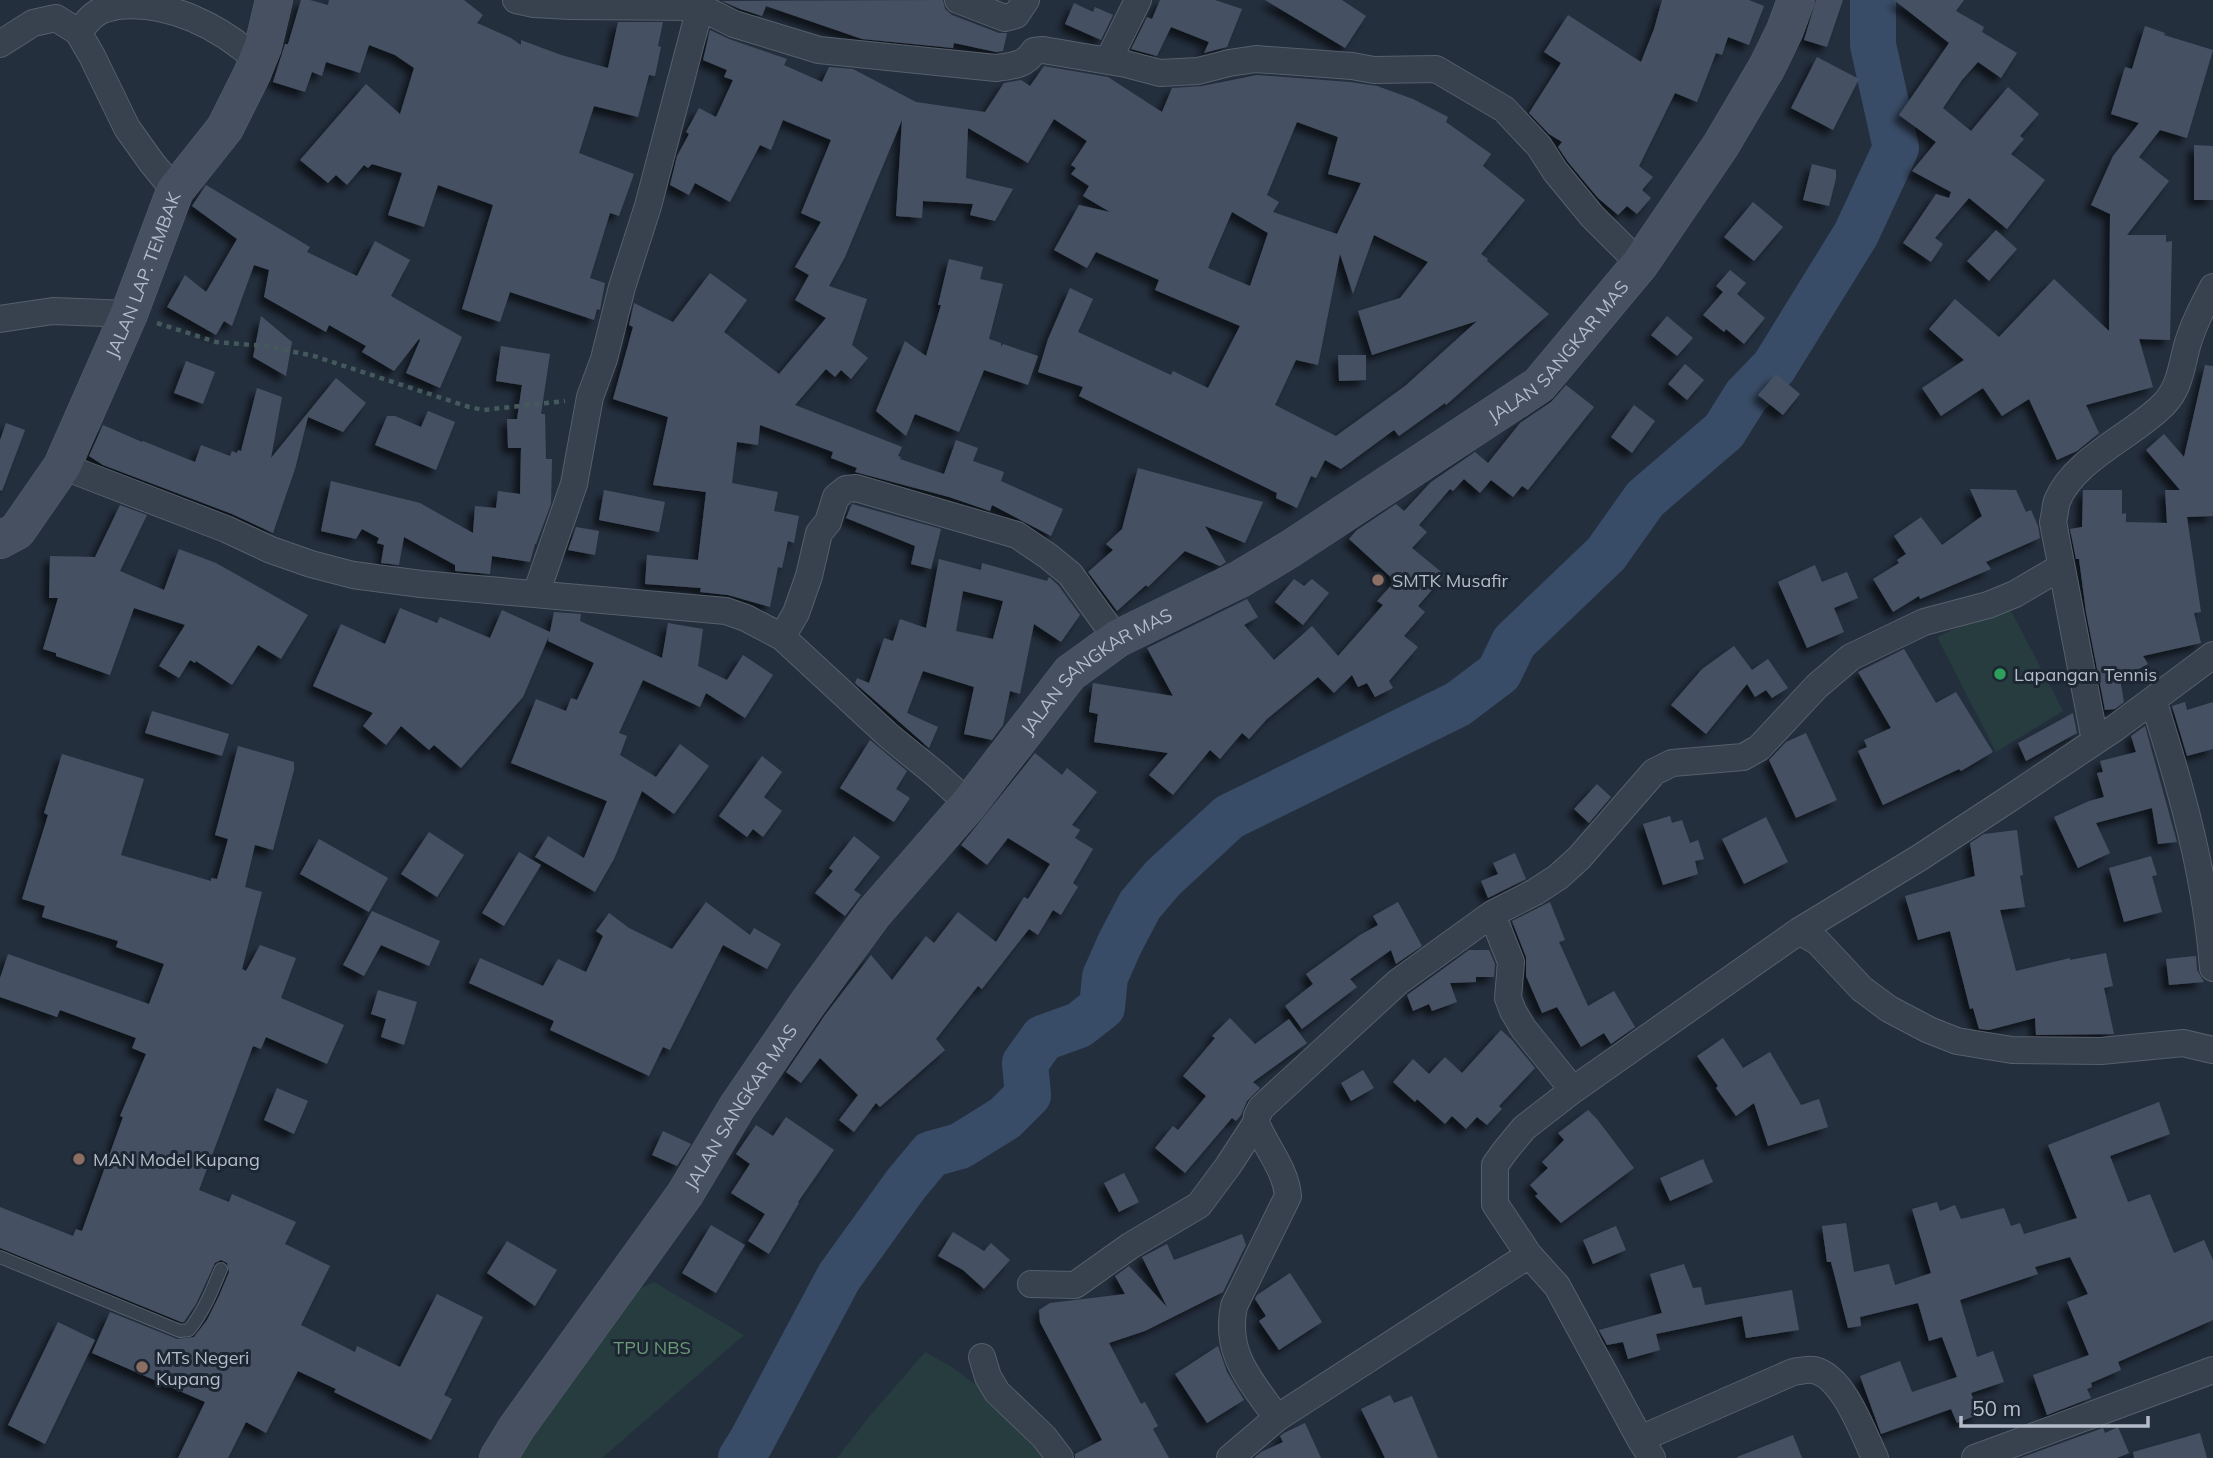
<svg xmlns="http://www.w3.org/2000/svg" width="2213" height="1458" font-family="Mulish,sans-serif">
	<defs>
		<filter id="shadow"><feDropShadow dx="-6" dy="6" stdDeviation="3.5" flood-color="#0009"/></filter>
	</defs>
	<rect width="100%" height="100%" fill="#242f3e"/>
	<path fill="#263c3f" d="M2008,605L2063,711L1996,752L1937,637Z
		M654,1282L744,1335L602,1458H511L638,1289Z
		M925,1352L952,1367L1019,1417L1052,1458H837L869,1417Z"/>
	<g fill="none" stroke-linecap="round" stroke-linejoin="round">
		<path stroke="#394c67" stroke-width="46" d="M741,1458L751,1442L839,1277L906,1184L931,1154L960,1146L1005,1118L1028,1095L1025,1063L1043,1038L1079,1025L1102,1007L1105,977L1120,943L1140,905L1163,878L1229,817L1458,704L1499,673L1514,642L1606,554L1645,499L1724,431L1746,396L1774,367L1856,234L1896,148L1873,45V0"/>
	</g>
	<path fill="#455162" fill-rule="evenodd" filter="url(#shadow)" d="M301,0H310L328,5L329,0H464L483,15L477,23L511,38L521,45V40L561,55L608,68L618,22H663L658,46L661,47L655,76L649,75L638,117L594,106L579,153L634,174L619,216L610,213L590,278L605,283L600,310L597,309L594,320L510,292L500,322L462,309L493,205L438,185L424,227L388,215L402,173L372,164L368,168L364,165L347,185L336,175L328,183L300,160L366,84L400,114L414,68L395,55L369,45L360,73L326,62L322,76L312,72L305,92L273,82L285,44H288Z
		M943,0L945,9L952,15L999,33H1007L1003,51L996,52L954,43L953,48L862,39L766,6L762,16L740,9L722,1Z
		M1160,0H1215L1242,9L1227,47L1204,53L1209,42L1171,27L1157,56L1131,49L1147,17L1152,19Z
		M1265,0H1342L1366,16L1345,48Z
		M1662,0H1749L1764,6L1749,45L1728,37L1722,55L1716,53L1697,102L1675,93L1639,166L1653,177L1642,190L1651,198L1637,214L1627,206L1618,215L1598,198L1568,162L1558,147L1562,142L1549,134L1529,113L1561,63L1544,52L1568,15L1641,62L1654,29Z
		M1816,0H1843L1827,47L1804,40Z
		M1894,0H1964L1956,11L1984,27L1982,32L2017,53L2001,78L1978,62L1962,80L1943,108L1971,131L2008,87L2039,114L2020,136L2024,139L2011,154L2045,180L2007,229L1969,198L1935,238L1943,244L1931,262L1903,243L1936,194L1949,198L1951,192L1912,171L1936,142L1899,115L1949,43Z
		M1074,3L1093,12L1095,7L1113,15L1101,40L1065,24Z
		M2145,26L2165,33L2164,35L2213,50L2187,138L2160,130L2139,157L2169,181L2127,235H2166V242L2172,241L2170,340L2139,339L2153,387L2086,405L2099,433L2077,451L2057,460L2029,399L2002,416L1983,388L1941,416L1922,388L1964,360L1929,329L1955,299L1999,337L2054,279L2109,331L2110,214L2091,205L2113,156L2139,123L2111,114L2125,67L2132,69Z
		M710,30L729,39L787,59L784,65L822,82L829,67L853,69L916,102L985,112L1004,83L1021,80L1030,86L1044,66L1108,77L1162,112L1172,88L1202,86L1257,75L1350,82L1377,86L1413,99L1448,117L1446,122L1491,154L1483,166L1525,200L1481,254L1488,259L1487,261L1549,314L1446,405L1445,403L1399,436L1394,430L1341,469L1325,460L1316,478L1311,476L1297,508L1276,498L1277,493L1079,396L1083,387L1038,372L1048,339L1070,288L1093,299L1078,332L1171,375L1173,371L1208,388L1240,326L1155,290L1159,280L1096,252L1087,268L1054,250L1079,205L1110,212L1083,196L1089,186L1071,174L1076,168L1071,165L1087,141L1054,119L1028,163L968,128L966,178L1013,189L995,221L970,215L973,204L923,201L922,218L896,216L902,120L845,257L829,286L867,299L852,345L868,358L851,379L841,370L835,377L826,369L795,405L902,447L898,456L901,457L900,459L944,474L956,440L978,448L973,461L1004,472L1001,481L1063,509L1051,536L992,505L990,511L949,497L855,472L857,468L831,458L833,452L760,425L758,445L737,442L732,483L778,492L774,511L799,516L794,543L788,541L782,568L778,567L770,607L728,595L700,592L701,588L645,584L647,555L698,560L706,492L653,485L668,417L613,399L633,327L629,325L634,303L673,322L710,273L747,300L724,332L779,374L826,318L795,300L809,275L795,267L821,222L801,213L831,140L783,120L771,150L760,145L730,202L695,183L689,195L670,185L677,156L689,134L686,132L699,108L716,117L733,80L724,77L727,70L703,60ZM1297,122L1338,137L1328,174L1361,183L1337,234L1273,212L1279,202L1267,195ZM1232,212L1268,233L1250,286L1208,268ZM1374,235L1428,262L1400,298L1358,311L1372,355L1477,321L1405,386L1336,436L1275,405L1296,360L1318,365L1340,254L1353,294Z
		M1817,57L1859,79L1833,130L1791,108Z
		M2194,145L2213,146V200H2194Z
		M1812,164L1836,170V178L1829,206L1803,200Z
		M206,185L310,247L307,252L357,276L375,241L410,260L391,296L462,337L440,388L406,373L420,340L419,339L394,371L362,352L366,346L329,325L326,332L264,297L269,270L254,265L232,326L224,321L216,335L167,307L185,275L206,292L237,239L192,206Z
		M1753,202L1783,227L1754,261L1724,237Z
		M1996,230L2017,249L1989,281L1967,261Z
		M949,259L983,267L980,279L1003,284L989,339L1001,343V347L1003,344L1038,356L1028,385L984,370L959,432L915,414L906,436L876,411L905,341L926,356L941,305H938Z
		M1730,270L1746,283L1737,294L1765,318L1744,344L1726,329L1724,332L1703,315L1723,292L1716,286Z
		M261,316L292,342L286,376L253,357Z
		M1667,316L1693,338L1677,356L1651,335Z
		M501,346L550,354L541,414H545L546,459H552L551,504L536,544H535L530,562L492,556L490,574L455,571V565L404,537L399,565L381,563L384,545L377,543L379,538L362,529L356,539L321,531L331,481L420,503L473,533L475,506L496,508L498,491L520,494L521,448H508L507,419H517L522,385L496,381Z
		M1338,355H1366V380L1339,381Z
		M186,361L215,372L203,404L174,393Z
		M1685,364L1704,380L1687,400L1668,384Z
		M2205,365L2213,366V516L2187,517L2201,612L2194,613L2201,643L2143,656L2148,664L2120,679L2124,702L2115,709L2105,710L2086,612L2079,559H2076L2070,529L2082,527L2083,490H2122V514L2126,513V522L2167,523L2165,490H2180L2146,450L2164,434L2184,457Z
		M1776,374L1800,394L1783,415L1758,395Z
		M336,378L366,403L343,432L308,417L295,469L273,533L232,514L103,465L89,456L103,425L142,442L143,441L195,462L201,445L230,456L232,451L237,453L238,450L241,451L257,388L282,397L271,458Z
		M1566,385L1594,407L1528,490L1522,486L1513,497L1491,480L1480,493L1464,479L1453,491L1450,489L1419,525L1427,532L1412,548L1445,575L1418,606L1425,612L1404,636L1418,647L1389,681L1393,688L1375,697L1367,683L1358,687L1352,675L1334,693L1318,677L1267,719L1249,739L1242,733L1220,759L1210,750L1173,795L1149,775L1168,753L1094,742L1098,714L1089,712L1093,683L1173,696L1147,648L1247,599L1258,617L1244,625L1274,660L1312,626L1338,656L1383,605L1377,601L1395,581L1349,539L1357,530L1396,504L1404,511L1431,482L1475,452L1488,463L1520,423L1551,402Z
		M1634,405L1655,421L1632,453L1611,437Z
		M428,411L455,422L436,470L375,445L387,416H395L421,427Z
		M6,423L25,430L2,491L0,490V440Z
		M1138,468L1263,502L1245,543L1205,526L1226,562L1220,566L1185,551L1148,587L1146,585L1117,611L1088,572L1113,550L1106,544L1122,529Z
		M1970,489L2016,490L2026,512L2031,510L2038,526L2040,538L1986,562L1991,569L1920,599L1919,596L1893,612L1873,579L1899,563L1897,560L1906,554L1894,536L1921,517L1942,545L1982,516Z
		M604,490L665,502L659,532L599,520Z
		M852,504L941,529L931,569L911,564L915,546L846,518Z
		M120,505L147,515L120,571L164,590L179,549L216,563L308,615L281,659L258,645L232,685L196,661L195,663L190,660L179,678L159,666L185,625L134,608L110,675L56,656V653L43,649L58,598H49L50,556L95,557Z
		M576,527L599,531L595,555L568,550Z
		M939,559L981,570L982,563L1047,581L1049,577L1058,585L1080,615L1061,642L1034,624L1020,694L1010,691L1003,725L992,740L964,734L974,687L923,671L907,713L938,727L929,748L855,683L857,678L869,683L884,638L893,641L900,619L926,628ZM963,591L1003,601L993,639L956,631Z
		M1815,565L1822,582L1847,572L1858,598L1834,608L1844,632L1807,648L1778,582Z
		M1294,579L1304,586L1312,579L1329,593L1303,625L1275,602Z
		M400,608L437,623L440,617L490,638L502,610L550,632L554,612L581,614L580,621L662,658L668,623L703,629L698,666L727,680L743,655L773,675L745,718L706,693L700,707L643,680L619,733L627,736L620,755L656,777L680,744L709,766L674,814L642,791L614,859L595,892L535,857L548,836L584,858L607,801L511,763L536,699L566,711L571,698L577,700L594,663L548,641L549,636L523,697L461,768L434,745L429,750L401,726L386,745L363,726L373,713L313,686L341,624L385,644Z
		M1734,646L1752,670L1768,659L1788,688L1772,698L1766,690L1755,697L1747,684L1706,734L1671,705L1702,669Z
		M1904,649L1936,703L1956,692L1993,752L1961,771L1959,769L1883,805L1858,751L1867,747L1864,740L1891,728L1858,672Z
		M2185,702L2187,710L2213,702V749L2187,756L2172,706Z
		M152,711L229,734L222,756L145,733Z
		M2073,713L2077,733L2026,761L2018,743Z
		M2145,726L2177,842L2158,844L2152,808L2096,823L2110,853L2078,868L2054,817L2089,801L2104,797L2097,773L2103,772L2100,761L2136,752L2131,736Z
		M1806,733L1837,800L1796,818L1769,760L1786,742Z
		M870,740L907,771L896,789L910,798L894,822L840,788Z
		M238,746L294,762V770L273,850L255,845L245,887L262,892L242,969L246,971L260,945L296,958L281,998L344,1025L327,1064L266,1037L261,1049L253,1046L199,1190L229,1202L232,1194L296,1222L285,1244L330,1266L301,1325L355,1352L357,1346L400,1367L437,1294L483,1317L444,1395L452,1399L431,1440L334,1392L336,1389L298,1371L266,1433L246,1422L228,1458H178L205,1402L92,1353L110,1312L177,1339L194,1337L207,1320L219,1296L229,1272L227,1263L221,1260L215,1263L196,1304L184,1322H181L0,1248V1207L73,1236L76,1229L82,1231L123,1117L120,1116L146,1054L132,1048L136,1038L60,1010L57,1017L0,997V978L8,954L149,1004L164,964L116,947L118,941L42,917L45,906L22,899L48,815L44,813L62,754L144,779L121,855L211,881V878L217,879L228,839L215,835Z
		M1035,753L1062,775L1067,768L1097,792L1072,825L1080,830L1075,838L1093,849L1073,883L1078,887L1061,915L1053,910L1038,935L1029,929L982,989L978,986L936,1039L945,1050L880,1107L876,1103L854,1132L839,1120L858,1095L820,1058L801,1083L786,1072L825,1015L871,955L892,980L926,936L934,943L958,912L996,942L1024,897L1028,899L1050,864L1008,838L987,865L961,845Z
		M762,756L782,772L764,797L782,811L763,837L753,829L747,837L719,816Z
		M1597,784L1611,797L1589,823L1574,809Z
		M1670,816L1672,823L1682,820L1690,843L1698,840L1704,859L1695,861L1698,874L1663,885L1643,824Z
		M1766,817L1788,862L1744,884L1722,839Z
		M2017,830L2023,875L2020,876L2025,907L2000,910L2016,971L2070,958V960L2106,953L2113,986L2104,988L2114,1034L2036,1035L2035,1018L1989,1030L1979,1029L1973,1008L1970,1009L1950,931L1918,940L1905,896L1975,876L1970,843L1984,834Z
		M429,832L464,855L437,897L401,874Z
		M854,836L880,857L854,890L861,895L845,916L815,893L833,871L829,868Z
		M319,839L388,878L369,912L300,874Z
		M519,852L541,865L504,926L482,913Z
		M1515,853L1526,879L1488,898L1481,881L1498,874L1493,863Z
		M2151,856L2157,875L2152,876L2162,912L2124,922L2109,868Z
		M706,902L750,935L754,928L781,944L767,969L723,945L670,1050L663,1047L649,1076L550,1030L554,1021L469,983L480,958L543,986L558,959L586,972L603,936L596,931L609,913L629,928L672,949Z
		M1398,902L1422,946L1396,964L1391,950L1350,979L1357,987L1302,1029L1285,1006L1313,984L1306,974L1360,935L1378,925L1373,916Z
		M1550,902L1565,940L1559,942L1588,1006L1614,991L1635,1027L1611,1044L1604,1033L1581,1047L1557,1007L1542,1013L1526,976V957L1512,921Z
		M372,911L440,941L429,966L381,945L364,976L343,965Z
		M1469,950H1489L1495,964L1494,977H1476V982L1450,983L1457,1002L1432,1011L1429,1004L1413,1011L1407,995Z
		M2196,956L2197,970L2204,982L2169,985L2166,959Z
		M378,990L417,1002L404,1045L381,1037L386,1019L371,1014Z
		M1230,1018L1255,1044L1289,1019L1307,1043L1253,1082L1260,1088L1247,1101L1241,1115L1236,1121L1232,1118L1185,1173L1155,1148L1173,1126L1178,1130L1206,1096L1183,1076L1215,1038L1212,1036Z
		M1501,1030L1512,1040L1535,1068L1499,1106L1502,1109L1487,1125L1477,1117L1466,1129L1452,1116L1445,1124L1417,1099L1415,1102L1393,1082L1413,1059L1429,1074L1445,1057L1462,1073Z
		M1723,1038L1743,1068L1770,1052L1801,1105L1819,1099L1828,1127L1768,1146L1754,1103L1736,1116L1716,1088L1718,1086L1697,1056Z
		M1363,1070L1374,1088L1351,1101L1341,1083Z
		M277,1088L308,1101L294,1134L264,1120Z
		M2159,1102L2170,1134L2110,1156L2128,1202L2150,1194L2174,1253L2204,1240L2213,1260V1320L2118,1362L2121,1370L2091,1383L2092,1387L2087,1389L2091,1398L2047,1415L2033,1375L2089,1355L2067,1302L2088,1294L2070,1257L2035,1267L2038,1274L1960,1300L1977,1357L1993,1351L2004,1382L1971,1393L1979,1414L1957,1423L1951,1409L1881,1434L1860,1376L1900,1361L1912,1392L1957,1377L1942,1337L1929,1341L1918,1303L1860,1317L1861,1326L1848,1328L1831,1262H1827L1822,1226L1846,1223L1854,1272L1889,1264L1895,1285L1931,1273L1912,1209L1937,1202L1940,1211L1955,1205L1961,1219L2004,1208L2011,1226L2020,1223L2024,1234L2077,1218L2048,1145Z
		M1588,1110L1597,1119L1634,1168L1561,1223L1535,1196L1538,1194L1530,1185L1548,1168L1542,1162L1564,1140L1558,1133Z
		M786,1117L834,1150L798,1202L799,1203L769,1254L748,1241L765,1214L731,1193L750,1164L736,1154L756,1125L773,1136Z
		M663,1131L691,1144L677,1166L652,1155Z
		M1703,1159L1713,1182L1670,1201L1660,1178Z
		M1124,1173L1139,1202L1119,1212L1104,1183Z
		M711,1225L745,1245L716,1293L682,1273Z
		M1616,1226L1626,1250L1593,1264L1583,1240Z
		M953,1232L984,1251L991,1243L1010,1260L984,1289L963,1270L938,1256Z
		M1242,1234L1246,1245L1223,1292L1145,1331L1109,1343L1141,1404L1145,1402L1158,1426L1153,1429L1169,1458H1075V1454L1102,1440L1040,1322L1039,1310L1050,1303L1125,1294L1115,1276L1129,1266L1167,1307L1142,1257L1167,1244L1174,1260Z
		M507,1241L557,1270L535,1306L487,1273Z
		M1684,1264L1693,1288L1701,1287L1705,1305L1792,1290L1799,1330L1746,1338L1742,1316L1656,1334L1660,1350L1628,1359L1623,1342L1607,1345L1599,1330L1662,1313L1650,1274Z
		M1290,1273L1322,1322L1279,1350L1259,1321L1266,1316L1255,1299L1257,1295Z
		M58,1322L95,1340L45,1444L8,1425Z
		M1218,1346L1227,1372L1244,1400L1207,1423L1175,1374Z
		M1390,1395L1394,1403L1412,1396L1438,1458H1385L1361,1409Z
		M1305,1423L1321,1458H1254L1261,1452L1283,1442L1280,1436L1284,1433Z
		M2118,1427L2129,1453L2117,1458H2020L2103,1428L2105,1433Z
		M2200,1433L2207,1458H2134L2133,1452Z
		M1793,1435L1802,1458H1737V1457Z"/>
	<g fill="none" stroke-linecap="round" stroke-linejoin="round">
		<g stroke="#565f6c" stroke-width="14">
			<path id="lane" d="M0,1257L180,1331L189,1330C204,1311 212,1291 221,1269"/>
		</g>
		<g stroke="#565f6c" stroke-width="28">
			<path id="street" d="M516,0L534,4L570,6L700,7L734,24L819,50L996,68C1012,66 1026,65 1034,51L1043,50L1126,64L1160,73L1198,71L1229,63L1256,59L1352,66L1374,70L1436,69L1504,109L1539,146L1555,171L1592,216L1640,264
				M958,0L1005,18L1016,15L1026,0
				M78,32C84,26 90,17 97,13C102,9 111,8 117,6C169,0 220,27 257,60
				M0,44L33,23L56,18L78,32L92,56L127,128L152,163L175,191
				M1108,61L1138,0
				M0,319L53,311L129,314
				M62,466L226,529L271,550L311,564L353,575L421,584L726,611L746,618L782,637L889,736L938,776L969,804
				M536,594L574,484L590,397L604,359L622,287L648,206L702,0
				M782,637L796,613L809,576L819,533L828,522L836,497L846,489L856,488L1017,535L1048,556L1070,574L1117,639
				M2153,700C2181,787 2206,876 2213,968
				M2095,741L2053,522C2055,515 2055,507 2057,501C2075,458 2133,436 2164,404C2180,387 2181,368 2187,346C2193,325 2203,306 2213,287
				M1492,914L1511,962L1508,998L1513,1011L1523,1028L1573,1090
				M1799,931L1818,942L1862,989L1889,1009L1929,1030L1957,1041L2012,1050L2101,1051L2183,1043L2213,1050
				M1031,1284L1075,1285L1130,1246L1199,1205L1228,1166L1256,1123
				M982,1357L988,1377L997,1392L1044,1437L1060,1458
				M1277,1418C1251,1381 1224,1354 1234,1306L1288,1196C1286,1170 1266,1147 1256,1123L1257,1116L1261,1108L1398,982L1492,914L1535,892L1558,877L1579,858L1654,772L1672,763L1743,757L1759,748L1817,686L1851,657L1924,622L1988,605L2015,594L2061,567
				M1640,1439L1793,1372C1800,1371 1808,1369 1814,1370C1844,1377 1863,1433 1875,1458
				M1230,1458L1277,1418L1529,1255
				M1652,1458L1640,1439L1557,1286L1529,1255L1495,1204V1165L1505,1151L1524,1128L1573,1090L1799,931L1919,858L2009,799L2115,728L2213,655
				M1975,1458L2213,1370"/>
		</g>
		<g stroke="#565f6c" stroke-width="38">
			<g id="secondary">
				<path id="s1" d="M0,540L17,531L62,466L129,314L175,191L225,128L252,74L263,47L274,0"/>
				<path id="s2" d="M498,1458L517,1427L685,1194L737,1107L808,1003L873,914L969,804L1070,673L1117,639L1240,579L1290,549L1539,385L1640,264L1721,145L1767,67L1785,30L1796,0"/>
			</g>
		</g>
		<path stroke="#44595c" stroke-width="4.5" stroke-dasharray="5 5" stroke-linecap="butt" d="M157,323L216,342L265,346L314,356L469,407L484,410L565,401"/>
		<use href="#lane" stroke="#38414e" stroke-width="12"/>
		<use href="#street" stroke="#38414e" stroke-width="26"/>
		<use href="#secondary" stroke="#465061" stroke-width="37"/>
	</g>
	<g fill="#8d6e63" stroke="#1d2633" stroke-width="2.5">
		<circle cx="1378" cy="580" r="7"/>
		<circle cx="79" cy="1159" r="7"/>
		<circle cx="142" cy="1367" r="7"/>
	</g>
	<circle fill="#2e9e5b" stroke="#1d2633" stroke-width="2.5" cx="2000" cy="674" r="7"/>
	<g text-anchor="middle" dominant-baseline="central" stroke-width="6" stroke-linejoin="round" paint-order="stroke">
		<g font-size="18" fill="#b4bcc9" stroke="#1d2633">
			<text stroke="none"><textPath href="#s1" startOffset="306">JALAN LAP. TEMBAK</textPath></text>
			<text stroke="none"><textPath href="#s2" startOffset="1561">JALAN SANGKAR MAS</textPath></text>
			<text stroke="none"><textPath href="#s2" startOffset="994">JALAN SANGKAR MAS</textPath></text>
			<text stroke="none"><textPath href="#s2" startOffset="427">JALAN SANGKAR MAS</textPath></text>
		</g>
		<g font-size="18" fill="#b4bcc9" stroke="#1d2633" text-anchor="start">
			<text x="1392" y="580">SMTK Musafir</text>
			<text x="2014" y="674">Lapangan Tennis</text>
			<text x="93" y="1159">MAN Model Kupang</text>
			<text x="156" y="1357">MTs Negeri<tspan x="156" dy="21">Kupang</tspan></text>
		</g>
		<g font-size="18" fill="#6b9a76" stroke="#1d2633">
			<text x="652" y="1347">TPU NBS</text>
		</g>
	</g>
	<path d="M1961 1416v10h187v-10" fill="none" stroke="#b4bcc9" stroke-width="3.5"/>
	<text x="1972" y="1416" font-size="21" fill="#b4bcc9" stroke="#1d2633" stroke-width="5" paint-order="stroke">50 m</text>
</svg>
